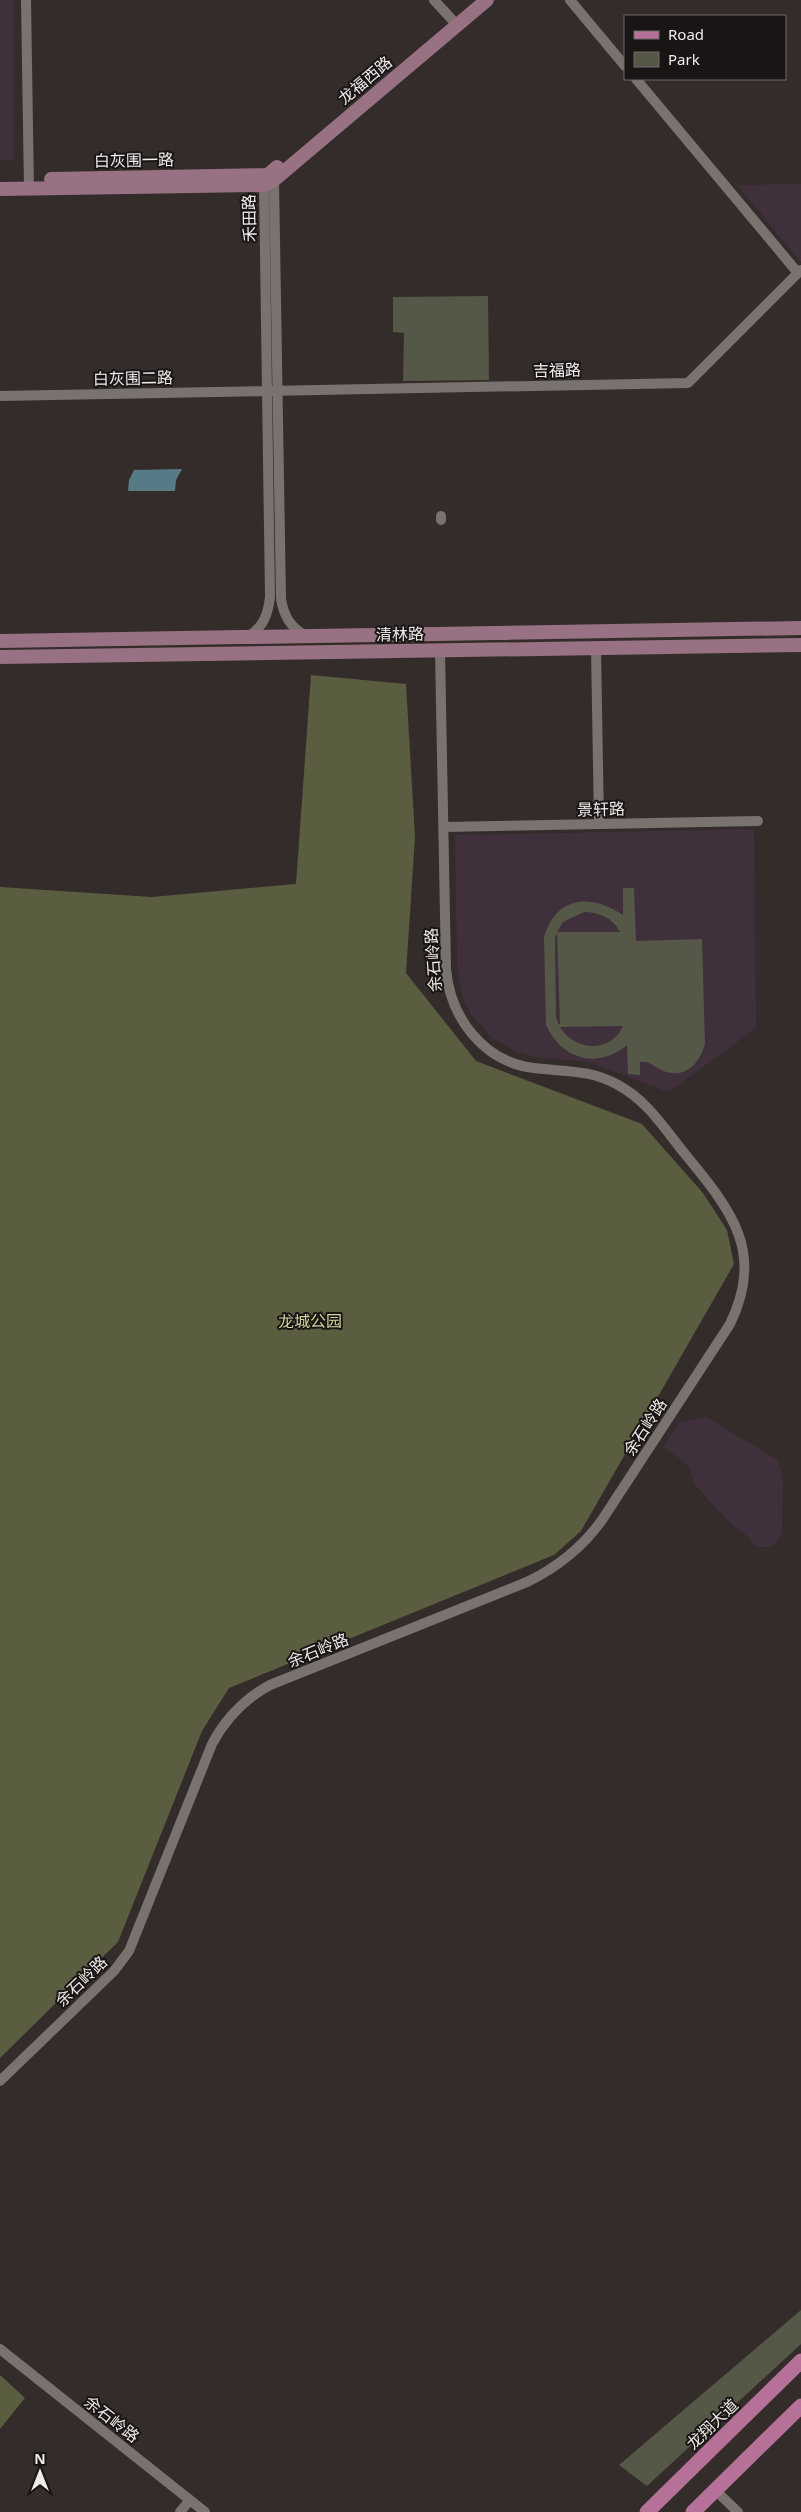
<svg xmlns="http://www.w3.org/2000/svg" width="801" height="2512" font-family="'Noto Sans','Noto Sans SC',sans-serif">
	<rect width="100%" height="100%" fill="#332c2a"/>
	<path fill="#3f303c" d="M0,0H14V160H0Z
		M801,184V261H800L737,185Z
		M754,829L756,1028L669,1092L589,1062L535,1057L519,1053L492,1038L471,1014L463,1000L457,969L455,835Z
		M706,1417L778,1460L783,1479L782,1535L772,1547H756L746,1535L733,1526L694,1484L688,1465L663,1447L679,1422Z"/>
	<path fill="#565847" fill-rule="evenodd" d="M488,296L489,380L403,381L404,333L393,332V297Z
		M623,888H634L636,941L702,939L705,1044C699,1065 684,1080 661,1070C652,1066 650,1061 640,1062V1075L628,1074L627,1045C598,1069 563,1061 546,1025L544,937C557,895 591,894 623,915ZM584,912C599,912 613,918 620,932H557L563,922ZM557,933L560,1024L559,1025L556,1017L555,938ZM623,1026C611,1054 574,1051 560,1027Z
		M801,2310V2344L647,2486L619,2465Z"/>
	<path fill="#5b5d40" d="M311,675L406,684L415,837L406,973L476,1061L642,1124L703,1193L727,1230L734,1264L581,1531L554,1555L229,1688L202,1731L118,1942L0,2058V887L152,897L296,884Z
		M0,2375L25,2398L0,2429Z"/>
	<path fill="#567a86" d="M182,469L176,480L175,491H128L129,480L134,470Z"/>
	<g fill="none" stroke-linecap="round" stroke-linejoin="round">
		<path stroke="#7a726f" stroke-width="10" d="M26,0L29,189
			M434,0L457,25
			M570,0L625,66
			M636,79L798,273
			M0,396L688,383L801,270
			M441,516V520
			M248,637C263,627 268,615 270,597L264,185L268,175L274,180L281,599C284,616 290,627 305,635
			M596,648L599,824
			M444,827L758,821
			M0,2081L114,1971L129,1951L212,1744C226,1718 244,1699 270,1685L527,1582C558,1567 582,1548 602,1520L730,1324C767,1248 727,1206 681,1149C662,1125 646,1100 618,1085C589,1069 565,1072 534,1068C483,1062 450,1017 446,969L440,651
			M0,2349L205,2512
			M715,2490L738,2512
			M180,2512L190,2500"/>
		<path stroke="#987183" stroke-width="14" d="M51,179L268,175L277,167
			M0,189L264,185L274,180L487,0
			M0,641L801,628
			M0,657L801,645"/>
		<path stroke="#b57197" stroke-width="15" d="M647,2512L801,2361
			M693,2512L801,2406"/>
	</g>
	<g text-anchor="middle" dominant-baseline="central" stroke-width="4" stroke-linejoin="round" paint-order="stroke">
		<g font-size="16" fill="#efebe9" stroke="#181514">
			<text transform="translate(365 80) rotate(-40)">龙福西路</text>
			<text transform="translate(134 160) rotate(-1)">白灰围一路</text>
			<text transform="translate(249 218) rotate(-91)">禾田路</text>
			<text transform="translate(557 370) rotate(-1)">吉福路</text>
			<text transform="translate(133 378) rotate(-1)">白灰围二路</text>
			<text transform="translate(400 634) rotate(-1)">清林路</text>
			<text transform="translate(601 809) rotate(-1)">景轩路</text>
			<text transform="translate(433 960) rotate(-94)">余石岭路</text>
			<text transform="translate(645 1427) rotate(-57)">余石岭路</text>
			<text transform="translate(318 1650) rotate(-22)">余石岭路</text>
			<text transform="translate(81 1981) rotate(-44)">余石岭路</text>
			<text transform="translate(112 2419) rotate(38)">余石岭路</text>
			<text transform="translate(712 2424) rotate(-44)">龙翔大道</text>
		</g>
		<g font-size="16" fill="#d0d59d" stroke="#181514">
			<text x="310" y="1321">龙城公园</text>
		</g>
	</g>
	<rect x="624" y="15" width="162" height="65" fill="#181514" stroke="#6e6b69"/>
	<rect x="634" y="31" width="25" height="8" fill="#b57197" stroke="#6e6b69"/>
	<text x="668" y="40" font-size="15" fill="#efebe9">Road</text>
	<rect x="634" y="52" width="25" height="15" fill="#565847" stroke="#6e6b69"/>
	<text x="668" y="65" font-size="15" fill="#efebe9">Park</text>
	<g transform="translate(40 2472)" stroke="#181514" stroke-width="4" paint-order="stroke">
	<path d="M0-4L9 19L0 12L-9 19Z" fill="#efebe9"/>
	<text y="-8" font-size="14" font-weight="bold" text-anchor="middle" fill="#efebe9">N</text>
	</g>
</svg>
